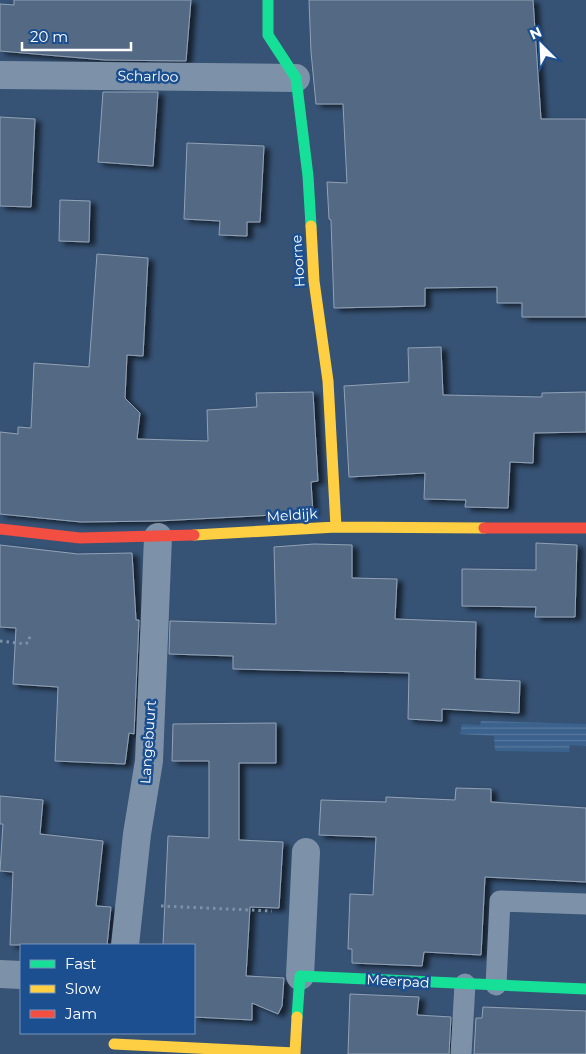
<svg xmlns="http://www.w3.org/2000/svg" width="586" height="1054" font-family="Montserrat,sans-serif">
	<defs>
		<pattern id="water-rules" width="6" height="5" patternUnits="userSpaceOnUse" patternTransform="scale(1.25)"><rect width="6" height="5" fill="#3b618d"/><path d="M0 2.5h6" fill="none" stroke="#58799e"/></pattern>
		<filter id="shadow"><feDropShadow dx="5.5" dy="3" stdDeviation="2.5" flood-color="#0009"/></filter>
	</defs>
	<rect width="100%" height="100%" fill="#365274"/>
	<path fill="url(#water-rules)" d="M481,721L586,724V746L570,745L569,752L495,751L494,736L460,734L462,724L480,725Z"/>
	<path fill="#526984" stroke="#92a2b6" filter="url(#shadow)" d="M14,0H191L186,61L105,60L0,51V4L14,5Z
		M309,0H533L541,119H586V317H522V303H497V287L425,288V306L334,308L331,220L329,219L327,182L347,183L343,104H316L311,52Z
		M103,92H158L153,166L98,162Z
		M0,117L35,119L31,207L0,206Z
		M187,143L264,146L260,222H247V236L219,235L220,221L184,219Z
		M60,200L90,201L89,242L59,241Z
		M97,254L148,258L143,356L127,355L125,398L140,413L137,439L208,441L207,410L257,407L256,393L313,392L318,481L311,482L313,513L158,521L81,522L0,514V432L18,434V427L31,428L34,363L89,367Z
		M441,347L443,395L542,397V393L586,392V432L534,433L533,463L510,462L508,508L465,507L466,500L424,499L425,473L349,477L344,386L409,382L408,348Z
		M536,543L577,545L575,617H535L536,607L462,606V569L536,570Z
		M314,544L352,545V578L397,579L395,619L476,622L475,679L520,681L519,713L442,709V721L408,719L409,673L233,669V656L169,654L170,621L276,624L274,547Z
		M0,545L78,554L132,553L136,620H139L134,734L129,733L125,764L55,761L58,687L13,684L16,628L0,627Z
		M276,723V763H239V840L283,842L279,908L250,907L246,976L284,978L282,1006L278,1014L252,1003V1020L194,1017V945H163L168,836L209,838V761H172L173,724Z
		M456,788L491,789V802L586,808V882L485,877L481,955L424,952L422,966L352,963V949H348L350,894L373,895L376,837L319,835L321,800L386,802V797L455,800Z
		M0,796L43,800L40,834L103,841L96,906L111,907L107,945H10L13,872L0,871L3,824H0Z
		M350,994L419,997L417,1015L451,1017L449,1054H348Z
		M483,1007L586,1011V1054H474L476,1018H482Z"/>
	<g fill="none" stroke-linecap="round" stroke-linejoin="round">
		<path stroke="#7d92a8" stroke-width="3" stroke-dasharray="2.5 4" stroke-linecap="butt" d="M0,641L25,644L29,642L30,633
			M161,906L272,911"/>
		<path stroke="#7d92a8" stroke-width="21" d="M496,985L500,901L586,904
			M461,1054L465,984"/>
		<path stroke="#7d92a8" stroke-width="28" d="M0,75L296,78
			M125,945L137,834L149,761L158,537
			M0,974L21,975
			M300,976L306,852"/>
		<path stroke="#16e098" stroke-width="11" d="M268,0V35L296,78L308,176L311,226
			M297,1017L300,976L586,989"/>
		<path stroke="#ffcf43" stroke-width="11" d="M311,226L314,281L328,381L336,527
			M194,535L336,527L484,528
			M114,1044L295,1053L297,1017"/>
		<path stroke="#f24e42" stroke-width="11" d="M484,528H586
			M0,529L80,538L194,535"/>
	</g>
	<g text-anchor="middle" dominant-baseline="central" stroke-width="5" stroke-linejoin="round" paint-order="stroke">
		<g font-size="14" fill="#fff" stroke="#1b4f8f">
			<text transform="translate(148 76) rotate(1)">Scharloo</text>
			<text transform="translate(298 261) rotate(-94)">Hoorne</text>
			<text transform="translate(292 515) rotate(-4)">Meldijk</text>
			<text transform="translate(148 742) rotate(-86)">Langebuurt</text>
			<text transform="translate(398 981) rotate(3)">Meerpad</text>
		</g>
	</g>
	<rect x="20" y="944" width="175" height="90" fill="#1b4f8f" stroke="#7695bc"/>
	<rect x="30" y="960" width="25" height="8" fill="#16e098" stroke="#7695bc"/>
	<text x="65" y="969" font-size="15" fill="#ffffff">Fast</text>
	<rect x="30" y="985" width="25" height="8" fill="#ffcf43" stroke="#7695bc"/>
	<text x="65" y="994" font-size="15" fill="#ffffff">Slow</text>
	<rect x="30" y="1010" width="25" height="8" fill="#f24e42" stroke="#7695bc"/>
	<text x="65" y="1019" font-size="15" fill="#ffffff">Jam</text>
	<g transform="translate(541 45) rotate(336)" stroke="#1b4f8f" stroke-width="4" paint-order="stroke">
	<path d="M0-4L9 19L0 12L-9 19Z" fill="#ffffff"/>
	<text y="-8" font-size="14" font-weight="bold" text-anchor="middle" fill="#ffffff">N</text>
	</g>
	<path d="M22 42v8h109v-8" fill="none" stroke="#ffffff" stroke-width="2.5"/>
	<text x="30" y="42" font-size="15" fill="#ffffff" stroke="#1b4f8f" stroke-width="4" paint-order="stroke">20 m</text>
</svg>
